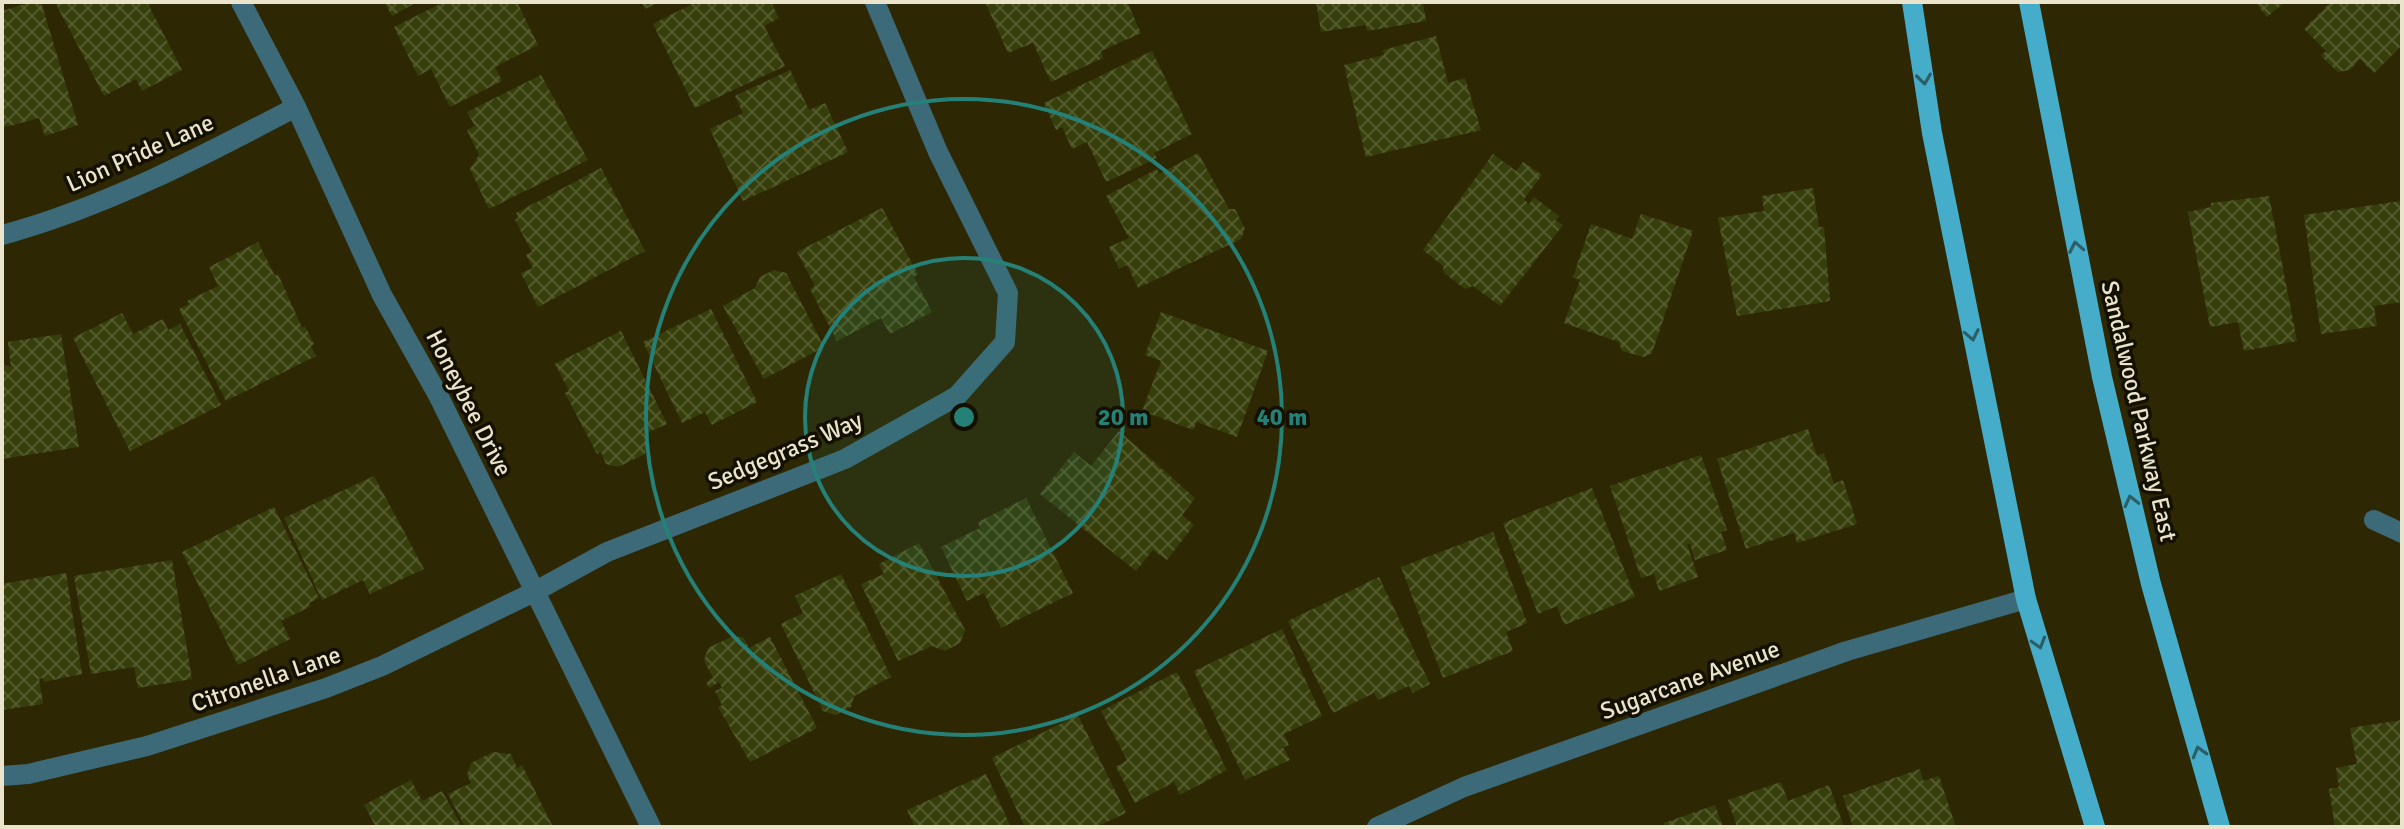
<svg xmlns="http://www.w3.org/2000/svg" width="2404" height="829" font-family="Signika,sans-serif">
	<defs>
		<pattern id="building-cross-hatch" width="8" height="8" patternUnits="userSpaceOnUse" patternTransform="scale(2)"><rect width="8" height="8" fill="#363e0b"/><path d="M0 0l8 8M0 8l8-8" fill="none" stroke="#535a2d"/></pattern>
	</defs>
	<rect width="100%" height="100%" fill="#2e2703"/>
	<path fill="url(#building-cross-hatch)" d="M31,2H41L78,125L45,136L39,118L2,128V11Z
		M55,2H147L182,70L142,91L136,79L104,96Z
		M384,2H417L392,16Z
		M444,2H517L538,45L495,67L502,81L450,107L431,69L418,76L394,27Z
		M641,2H660L645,9Z
		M696,2H771L779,18L764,26L785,66L695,108L653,24Z
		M990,2H1127L1141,33L1101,51L1103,58L1051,82L1033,43L1008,53L986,4Z
		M1316,2H1423L1426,21L1367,31L1366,25L1321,32Z
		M2255,2H2285L2267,17Z
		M2331,2H2402V45L2374,73L2360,59L2350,70L2338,72L2321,56L2326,51L2304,29Z
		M1436,36L1448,83L1465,78L1481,130L1366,157L1344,65L1384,55L1383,50Z
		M1152,51L1192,134L1154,153L1157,158L1106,182L1087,142L1072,149L1062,127L1056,130L1044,103Z
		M790,70L809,110L825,103L848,152L743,201L710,129L743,113L735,96Z
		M541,75L588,160L489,209L470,169L479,155L467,130L475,126L467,112Z
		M1198,153L1229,209H1235L1245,229L1241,239L1138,288L1127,265L1119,269L1109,247L1129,238L1106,196L1157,169L1159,174Z
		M1493,154L1516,171L1523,162L1542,175L1524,199L1529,204L1534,197L1559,216L1555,220L1563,225L1500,306L1473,286L1465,289L1444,273L1443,266L1423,250Z
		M601,168L645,251L538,307L521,273L533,268L526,255L532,252L515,220L518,218L516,213Z
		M1813,188L1819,227H1824L1830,301L1737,316L1718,218L1764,211L1762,196Z
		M2269,196L2297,341L2244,351L2238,322L2210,327L2188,212L2211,207V203Z
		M2401,201L2402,302L2374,306L2377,326L2321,334L2304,215Z
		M882,208L918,274L914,277L932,312L890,334L881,318L837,341L810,289L815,286L797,252Z
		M1641,214L1693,231L1652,353L1644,357L1622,351L1619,342L1564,323L1580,280L1573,277L1591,224L1632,239Z
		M258,242L275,276L278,274L302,328L305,326L314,344L311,346L316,356L226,401L179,309L189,304L187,301L218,286L209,267Z
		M774,270L786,273L824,347L764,379L723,306L755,288L760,277Z
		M711,309L757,402L712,425L705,412L682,423L643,342Z
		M1161,312L1268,351L1237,437L1197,422L1193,430L1142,411L1161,361L1145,355Z
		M122,313L133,334L163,319L168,330L180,324L221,405L130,451L73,338Z
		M621,331L667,424L644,434L648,442L645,454L618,467L606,464L601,452L597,454L565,393L569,391L555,364Z
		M61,334L79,447L2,459V364L11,367L8,342Z
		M1808,429L1817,456L1824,453L1834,484L1843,480L1857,524L1797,543L1794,533L1746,549L1717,459Z
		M1119,431L1195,498L1182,515L1194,525L1167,560L1153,550L1136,571L1040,494L1074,452L1091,466Z
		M1701,455L1727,530L1721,532L1727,550L1695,560L1690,544H1687L1698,577L1659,591L1654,574L1641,578L1610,486Z
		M374,476L424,569L370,594L363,580L322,600L284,518Z
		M1592,488L1635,597L1564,625L1557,606L1538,614L1503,523Z
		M1026,498L1073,593L1001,628L984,593L967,601L941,547L980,528L978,522Z
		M274,507L319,598L309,603L311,606L281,621L290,639L238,665L182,552Z
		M1493,532L1527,623L1506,632L1513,651L1443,678L1401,567Z
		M919,543L965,630L960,643L945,651L932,646L898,661L861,584L884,574L879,564Z
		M172,560L192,679L138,688L134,667L91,674L74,576Z
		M66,573L82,674L44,682L43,678L39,679L43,704L2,710V584Z
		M841,574L891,677L854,696L851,707L835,715L823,711L781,624L803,613L795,596Z
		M1379,577L1430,684L1413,693L1409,686L1378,700L1374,693L1333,713L1288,621Z
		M1282,629L1322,716L1284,734L1289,745L1283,747L1290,760L1245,780L1194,671Z
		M733,636L744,638L749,648L770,637L817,728L750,762L718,707L722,705L715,691L722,688L719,682L709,688L706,682L713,678L704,661L708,648Z
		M1177,672L1227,770L1180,795L1174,782L1135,803L1116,767L1127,760L1101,711Z
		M1078,715L1126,813L1096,827H1025L992,758Z
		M2402,720V827H2335L2329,789L2339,787L2336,768L2357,764L2350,728Z
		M493,752L511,754L517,768L522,765L552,825L465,827L448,794L471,783L467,775L471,763Z
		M1920,769L1923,781L1939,776L1956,827H1853L1843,796Z
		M986,774L1011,827H915L907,810Z
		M411,780L422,801L442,791L462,827H376L364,805Z
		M1781,782L1788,801L1829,785L1844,827H1737L1728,800Z
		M1715,805L1723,827H1665L1664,823Z"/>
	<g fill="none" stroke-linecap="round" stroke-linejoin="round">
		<path stroke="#3d6a78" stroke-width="20" d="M241,2L296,107L382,295L438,395L651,827
			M2,235C105,207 201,157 296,107
			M2374,520L2402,533
			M2,776L28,774L147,746L326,688L382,666L534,592L607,552L845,459L957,396L1005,342L1008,293L938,152L875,2
			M1377,827L1464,787L1847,651L2026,599"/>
		<path stroke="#45adc9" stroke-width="20" d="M1912,2L1932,133L2026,599L2095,827
			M2029,2L2102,377L2151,584L2220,827"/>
	</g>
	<defs><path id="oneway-chevron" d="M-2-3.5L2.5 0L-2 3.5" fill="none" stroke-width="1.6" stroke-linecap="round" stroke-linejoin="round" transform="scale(2)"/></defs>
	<g stroke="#2c5e65">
		<use href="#oneway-chevron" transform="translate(1924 79) rotate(82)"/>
		<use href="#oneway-chevron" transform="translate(2076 247) rotate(-101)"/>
		<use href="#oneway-chevron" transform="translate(1972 335) rotate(79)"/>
		<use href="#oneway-chevron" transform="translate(2131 501) rotate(-104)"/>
		<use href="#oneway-chevron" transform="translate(2039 643) rotate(73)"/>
		<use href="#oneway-chevron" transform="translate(2199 752) rotate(-106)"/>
	</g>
	<circle cx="964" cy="417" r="159" fill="#258177" fill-opacity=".12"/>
	<g fill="none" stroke="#258177" stroke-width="4">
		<circle cx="964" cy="417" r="159"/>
		<circle cx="964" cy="417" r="318"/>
	</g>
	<g text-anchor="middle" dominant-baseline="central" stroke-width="7" stroke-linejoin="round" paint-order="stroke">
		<g font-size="24" fill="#e9e4cb" stroke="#141001">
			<text transform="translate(140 153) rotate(-24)">Lion Pride Lane</text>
			<text transform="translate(469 403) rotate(63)">Honeybee Drive</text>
			<text transform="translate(2139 411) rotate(77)">Sandalwood Parkway East</text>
			<text transform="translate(785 451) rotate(-23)">Sedgegrass Way</text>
			<text transform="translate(266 679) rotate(-19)">Citronella Lane</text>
			<text transform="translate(1690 680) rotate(-20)">Sugarcane Avenue</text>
		</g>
	</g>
	<circle cx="964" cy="417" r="12" fill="#258177" stroke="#141001" stroke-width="4"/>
	<g font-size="24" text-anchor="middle" font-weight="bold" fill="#258177" stroke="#141001" stroke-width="7" stroke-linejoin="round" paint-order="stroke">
		<text x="1123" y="425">20 m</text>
		<text x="1282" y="425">40 m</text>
	</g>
	<rect width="2404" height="829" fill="none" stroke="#e9e4cb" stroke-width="8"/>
</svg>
